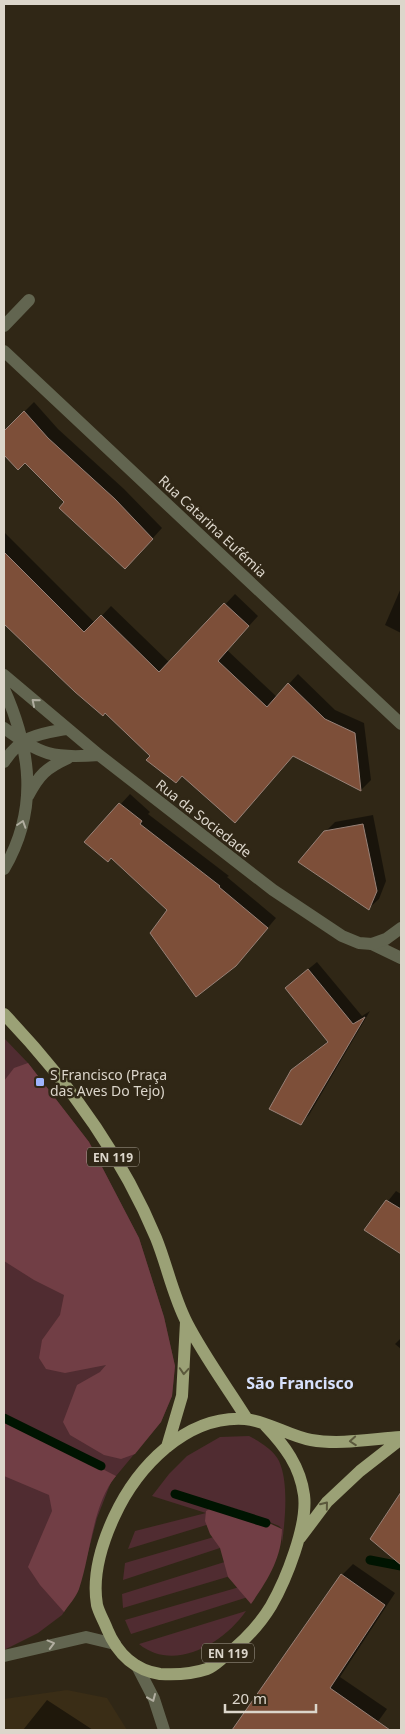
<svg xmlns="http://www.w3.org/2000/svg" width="405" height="1734" font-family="'Noto Sans',sans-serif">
	<rect width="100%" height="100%" fill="#302716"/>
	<path fill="#3a2d16" d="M67,1690L107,1698L127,1730H4V1699Z"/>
	<path fill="#502c31" d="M4,1038L28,1063L89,1142L139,1238L164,1317L175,1366L172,1396L161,1422L111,1482L97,1518L78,1591L62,1615L38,1633L4,1650Z
		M249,1436C259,1441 274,1450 279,1461C289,1483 285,1520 282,1544V1529L279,1526L240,1510L226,1519L128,1549L135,1531L206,1513L152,1496L169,1474L187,1456L220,1437Z
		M248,1527L226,1546L123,1580L125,1563Z
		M231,1560L237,1574L123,1608L122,1594Z
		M243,1586L248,1597L131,1634L125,1620Z
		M246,1611C224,1643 174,1673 139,1644Z"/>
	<path fill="#713e45" d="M28,1063L89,1142L139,1238L164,1317L175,1366L172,1396L161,1422L135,1454L121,1459L104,1455L70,1435L63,1422L77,1385L100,1372L106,1365L65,1373L46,1369L39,1358L42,1340L60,1315L64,1295L34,1280L4,1261V1081L14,1068Z
		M4,1418L116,1476C92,1505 91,1554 79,1589C76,1597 69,1605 64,1612L40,1585L28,1567L52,1511L49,1495L4,1476Z
		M218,1504L240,1510L282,1529C282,1558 267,1581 251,1604L228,1577L220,1548L210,1534L205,1521L206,1511Z"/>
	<path fill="#0007" d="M34,402L58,429L124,489L162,528L135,558L66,502L25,462L19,468L4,453V440L12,432L8,428Z
		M4,532L95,623L111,606L170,663L235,594L258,616L227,650L277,697L298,674L335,710L364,723L371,780L361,790L293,755L182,774L152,756L105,711L76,691L4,621Z
		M401,588V633L385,625Z
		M130,794L150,812L148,814L229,876L227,877L276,918L245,955L169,909L111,857L86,842Z
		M373,815L386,881L379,899L369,908L325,832L335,822Z
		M317,962L362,1016L370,1011L309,1115L300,1124L292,1070L328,1041L295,980Z
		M396,1191L401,1194V1251L365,1230Z
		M401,1338V1349L395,1344Z
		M401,1491V1552L395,1559L371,1539Z
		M353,1564L395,1593L340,1677L387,1709L372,1730H233L342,1575Z
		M47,1700L93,1730H23Z"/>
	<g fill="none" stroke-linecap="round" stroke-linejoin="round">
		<path stroke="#001401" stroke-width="9" d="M4,1418L101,1466
			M175,1494L266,1523
			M370,1560L401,1566"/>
	</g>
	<path fill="#7d4f39" stroke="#978177" d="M24,411L48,438L115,499L153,539L125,569L59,508L64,502L25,463L18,470L4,455V431Z
		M4,552L84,632L101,615L159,672L224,603L249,626L218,661L267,707L288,683L325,719L355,733L361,791L293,756L235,823L182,776L176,783L146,760L150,756L105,713L103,716L75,692L4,624Z
		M119,803L142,821L140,824L220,886L219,887L268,928L236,966L196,997L150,933L167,910L111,858L108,862L84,842Z
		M363,824L377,891L369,910L298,862L324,831Z
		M308,969L353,1024L365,1017L301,1125L269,1109L291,1070L328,1042L285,988Z
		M386,1200L401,1209V1254L364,1230Z
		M401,1492V1565L370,1539Z
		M341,1574L385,1605L330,1688L390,1730H232Z"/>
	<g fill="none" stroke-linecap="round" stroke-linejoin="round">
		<path stroke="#626550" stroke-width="12" d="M372,944L401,958"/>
		<path stroke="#626550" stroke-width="12" d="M4,326L29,300
			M4,351L401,724"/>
		<path stroke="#626550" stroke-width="12" d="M4,675L99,755L273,890L342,936L359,943L372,944L386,939L401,928
			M4,689C31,750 39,809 4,869
			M4,728C41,755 53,759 99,755
			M4,762C21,736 38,734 66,729
			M28,796C39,775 46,768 68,758
			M4,1656L86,1637L115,1644
			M137,1666L154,1699L164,1730"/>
		<path stroke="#9ba176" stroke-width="12" d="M4,1014C66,1079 121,1154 156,1238C167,1265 173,1296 187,1323C204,1356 227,1387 247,1419
			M265,1425C285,1446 300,1466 304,1495C308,1525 286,1580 271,1606C259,1626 242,1643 224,1657C219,1661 213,1667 207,1669C192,1674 175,1675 160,1674C134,1670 117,1653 107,1629C104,1621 99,1613 97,1605C92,1576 102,1543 114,1517C137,1467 186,1415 245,1419C267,1421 289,1436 311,1440C340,1445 372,1439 401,1437
			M167,1447L182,1396L186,1322
			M300,1538L327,1502L360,1471L401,1439"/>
	</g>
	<defs><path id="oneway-chevron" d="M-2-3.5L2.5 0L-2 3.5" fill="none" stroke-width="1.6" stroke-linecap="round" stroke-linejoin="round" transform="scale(1.25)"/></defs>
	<g stroke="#b1aea0">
		<use href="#oneway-chevron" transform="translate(35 702) rotate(-140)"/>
		<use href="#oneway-chevron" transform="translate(22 824) rotate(-72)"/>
		<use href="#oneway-chevron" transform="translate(51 1644) rotate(-15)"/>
		<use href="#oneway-chevron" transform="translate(152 1698) rotate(67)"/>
	</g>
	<g stroke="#5b583c">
		<use href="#oneway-chevron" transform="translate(184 1371) rotate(94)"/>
		<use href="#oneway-chevron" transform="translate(353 1441) rotate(176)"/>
		<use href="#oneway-chevron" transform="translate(325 1505) rotate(-51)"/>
	</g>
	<rect fill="#9eb4fd" stroke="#302716" stroke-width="2" x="35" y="1077" width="10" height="10" rx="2.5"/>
	<g text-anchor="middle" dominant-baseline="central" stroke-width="5" stroke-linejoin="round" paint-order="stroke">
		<g fill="#302716" stroke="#a8a295" stroke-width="1">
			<rect x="87" y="1147.5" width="52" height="19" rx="4"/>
			<rect x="202" y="1643.5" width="52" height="19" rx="4"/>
		</g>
		<g font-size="12" font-weight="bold" fill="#dcd6cb">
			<text x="113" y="1157">EN 119</text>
			<text x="228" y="1653">EN 119</text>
		</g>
		<g font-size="14" fill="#dcd6cb" stroke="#302716">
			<text transform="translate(213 526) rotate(43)">Rua Catarina Eufémia</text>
			<text transform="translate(204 818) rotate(38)">Rua da Sociedade</text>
		</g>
		<g font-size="14" fill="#dcd6cb" stroke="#302716" text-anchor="start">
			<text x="50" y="1074">S Francisco (Praça<tspan x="50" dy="16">das Aves Do Tejo)</tspan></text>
		</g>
		<g font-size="16" font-weight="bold" fill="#d7e1fd" stroke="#302716">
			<text x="300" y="1383">São Francisco</text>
		</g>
	</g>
	<rect width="405" height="1734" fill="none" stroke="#dcd6cb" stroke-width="10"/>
	<path d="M225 1704v8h91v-8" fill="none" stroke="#dcd6cb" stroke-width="2.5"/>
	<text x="232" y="1704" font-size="15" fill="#dcd6cb" stroke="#302716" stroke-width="4" paint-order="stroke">20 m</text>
</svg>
